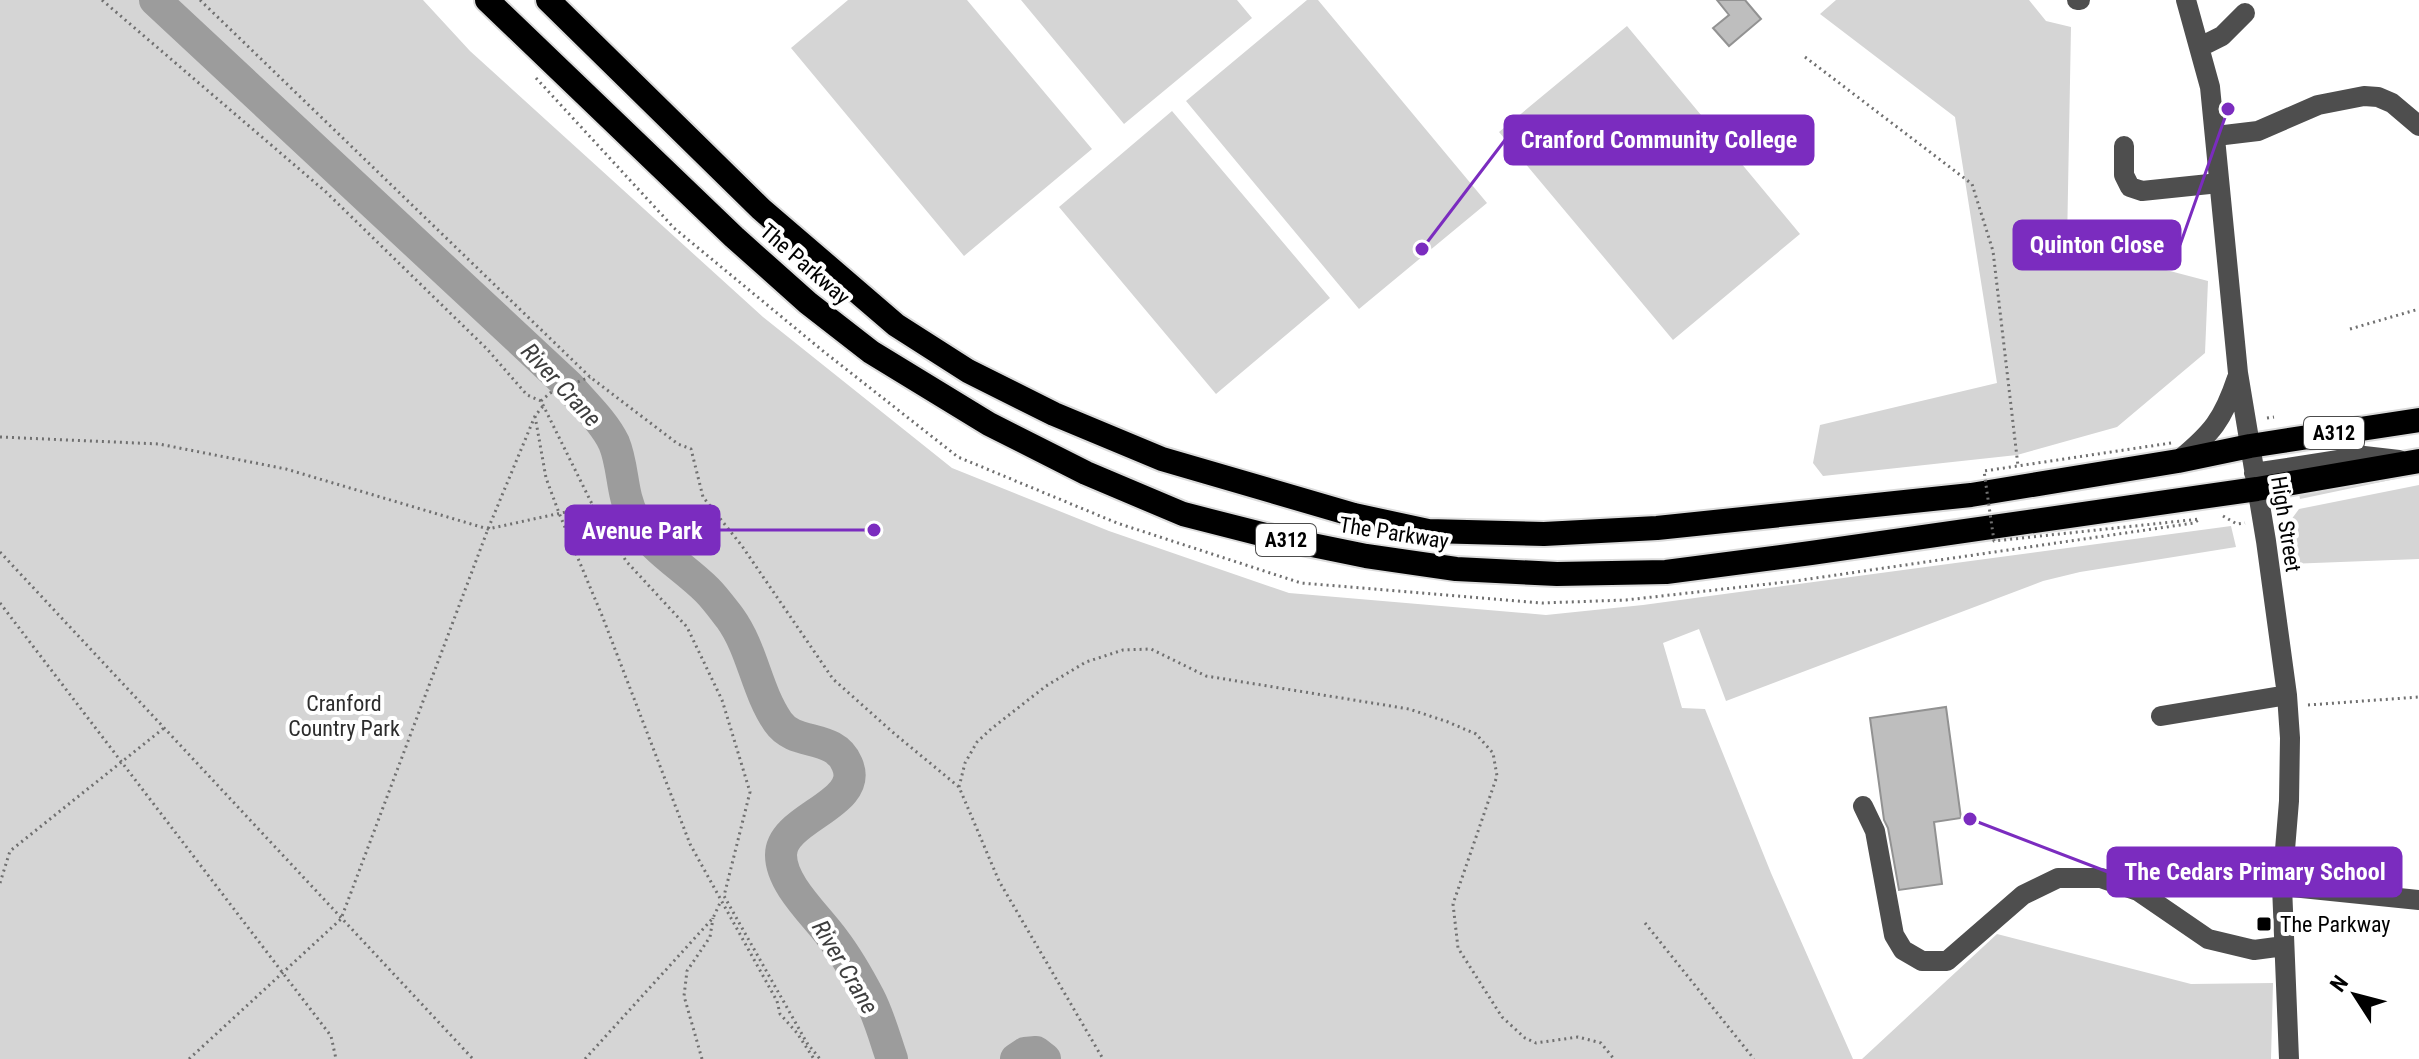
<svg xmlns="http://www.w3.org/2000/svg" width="2419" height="1059" font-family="'Roboto Condensed',sans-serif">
	<rect width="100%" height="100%" fill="#fff"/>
	<path fill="#d5d5d5" d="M0,0H423L470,51L763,317L952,468L1109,531L1289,593L1546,615L1643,605L2231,526L2236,547L2080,572L2043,581L1726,701L1699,629L1663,643L1682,708L1705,709L1771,873L1853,1059H0Z
		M848,0H967L1092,149L964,256L791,48Z
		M1021,0H1237L1252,18L1124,124Z
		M1307,0H1318L1487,203L1359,309L1186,101Z
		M1836,0H2029L2046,21L2071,27L2067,244L2208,281L2205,353L2117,427L2017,455L1823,476L1813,463L1820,425L1997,383L1955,117L1820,14Z
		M1627,26L1800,234L1673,340L1499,132Z
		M1172,111L1330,298L1216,394L1059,207Z
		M2419,470V474L2300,499L2299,494Z
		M2419,485V559L2288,564L2285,528L2299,509Z
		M1997,934L2191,984L2273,983L2271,1059H1862Z"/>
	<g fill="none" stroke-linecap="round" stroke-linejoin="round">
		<path stroke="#9c9c9c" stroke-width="32" d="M155,0L569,386C584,404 604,422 614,443C624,467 621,495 634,518C651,549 683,566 707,590C715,598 723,609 730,618C753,650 756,690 778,722C795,747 834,733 847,764C865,805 781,817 781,855C781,885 817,916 834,940C847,957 859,978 869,997C879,1016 885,1039 892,1059
			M1016,1059L1025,1053L1036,1052L1045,1059"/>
	</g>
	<path fill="#bebebe" stroke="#929292" stroke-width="2" d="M1717,0H1745L1761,19L1729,46L1713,28L1729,15Z
		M1946,707L1961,818L1934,822L1942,884L1899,890L1888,828L1884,820L1870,718Z"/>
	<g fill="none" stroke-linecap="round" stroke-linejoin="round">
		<g stroke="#dbdbdb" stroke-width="28">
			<path id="highway" d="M487,0L734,237L808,303L871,352L989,424L1086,473L1183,514L1273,537L1366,556L1456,569L1557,574L1666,572L1811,553L2257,489L2419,461
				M548,0L761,209L896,325L968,371L1054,414L1162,459L1354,515L1428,531L1544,534L1657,528L1971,495L2178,461L2250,446L2419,420"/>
		</g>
		<path stroke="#707070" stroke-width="3" stroke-dasharray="2 4" stroke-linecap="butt" d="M102,0L326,192L487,349L527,395L541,401L593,506L626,561L687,627L722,700L750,792L724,896L807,1043L820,1059
			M200,0L590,377L678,444L691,449L703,497L742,546L833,679L896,735L959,787L999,881L1103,1059
			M1805,57L1972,184L1993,251L2018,466
			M536,78L674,228L823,351L958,457L1117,523L1301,583L1542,603L1626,600L1795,581L2194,523L2200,519
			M2350,329L2419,309
			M541,401L550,393L590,377
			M535,416L546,478L559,513L603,618L690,844L777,1001L780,1014L797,1033L814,1059
			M2267,418L2274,417
			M0,437L159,444L286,469L488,529L593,506
			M2223,516L2237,524L2245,523
			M2280,517L2291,505
			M0,552L473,1059
			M0,603L331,1036L336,1059
			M2308,705L2419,697
			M959,787L965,763L977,742L991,729L1046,686L1086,662L1123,650L1151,649L1206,676L1409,709L1448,722L1476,734L1493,753L1497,776L1453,904L1458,948L1502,1017L1525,1038L1536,1043L1578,1037L1601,1043L1614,1059
			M0,883L10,851L164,728
			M1645,923L1754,1059
			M189,1059L341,919L488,529L535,416L543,406
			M585,1059L713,918L720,903
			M702,1059L684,996L687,971L710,937L713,918"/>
		<path stroke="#4e4e4e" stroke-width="20" d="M2077,0H2080
			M2186,0L2210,87L2238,373L2266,541L2287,695L2290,738L2289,801L2282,886L2289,1059
			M2200,47L2222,36L2245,13
			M2216,136L2258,131L2318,105L2364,96L2378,97L2392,103L2419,126
			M2124,146V175L2130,187L2142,191L2219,183
			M2178,461C2212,433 2223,420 2237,378
			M2254,473L2364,456L2399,460
			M2161,716L2287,695
			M1863,806L1875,831L1894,935L1903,950L1922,961H1947L2023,895L2058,878H2101L2138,891L2208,939L2254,950L2284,946
			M2282,886L2419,900"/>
		<use href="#highway" stroke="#000" stroke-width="24"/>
		<path stroke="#707070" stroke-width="3" stroke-dasharray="2 4" stroke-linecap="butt" d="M2171,443L1984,471L1994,541L2200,519"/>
	</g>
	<rect fill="#000" stroke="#fff" stroke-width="3" x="2256" y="916" width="16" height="16" rx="4"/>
	<g text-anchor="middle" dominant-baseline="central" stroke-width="8" stroke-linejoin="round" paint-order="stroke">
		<g fill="#fff" stroke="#4c4c4c" stroke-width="2">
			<rect x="2304" y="417" width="60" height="32" rx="6"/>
			<rect x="1256" y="524" width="60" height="32" rx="6"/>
		</g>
		<g font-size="20" font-weight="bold" fill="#000">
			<text x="2334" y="433">A312</text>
			<text x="1286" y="540">A312</text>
		</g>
		<g font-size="22" fill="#000" stroke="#fff">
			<text transform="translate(805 264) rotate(41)">The Parkway</text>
			<text transform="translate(2286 524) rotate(81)">High Street</text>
			<text transform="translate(1394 533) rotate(9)">The Parkway</text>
		</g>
		<g font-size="22" fill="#2c2c2c" stroke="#fff">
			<text x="344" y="703">Cranford<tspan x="344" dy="25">Country Park</tspan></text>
		</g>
		<g font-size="22" fill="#000" stroke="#fff" text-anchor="start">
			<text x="2280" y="924">The Parkway</text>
		</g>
		<g font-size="24" font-style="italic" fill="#3d3d3d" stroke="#fff">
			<text transform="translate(561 385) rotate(47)">River Crane</text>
			<text transform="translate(845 967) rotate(59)">River Crane</text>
		</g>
	</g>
	<path fill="none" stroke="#7b2cbf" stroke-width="3" d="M1422 249L1505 140M2228 109L2180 245M874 530L719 530M1970 819L2108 872"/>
	<g fill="#7b2cbf" stroke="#fff" stroke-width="3">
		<circle cx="1422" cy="249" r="8"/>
		<circle cx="2228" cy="109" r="8"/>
		<circle cx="874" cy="530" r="8"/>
		<circle cx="1970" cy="819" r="8"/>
	</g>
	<g fill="#7b2cbf" stroke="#7b2cbf" stroke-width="3">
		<rect x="1505" y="116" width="308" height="48" rx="8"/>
		<rect x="2014" y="221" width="166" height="48" rx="8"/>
		<rect x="566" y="506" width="153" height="48" rx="8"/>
		<rect x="2108" y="848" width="293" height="48" rx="8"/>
	</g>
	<g font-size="24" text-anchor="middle" font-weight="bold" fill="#fff">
		<text x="1659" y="148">Cranford Community College</text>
		<text x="2097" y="253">Quinton Close</text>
		<text x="642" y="539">Avenue Park</text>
		<text x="2255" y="880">The Cedars Primary School</text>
	</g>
	<g transform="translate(2355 995) rotate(306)" stroke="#ffffff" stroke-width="6" paint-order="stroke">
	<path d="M0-6L14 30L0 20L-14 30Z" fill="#000000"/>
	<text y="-12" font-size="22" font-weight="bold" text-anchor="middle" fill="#000000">N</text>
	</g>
</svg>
